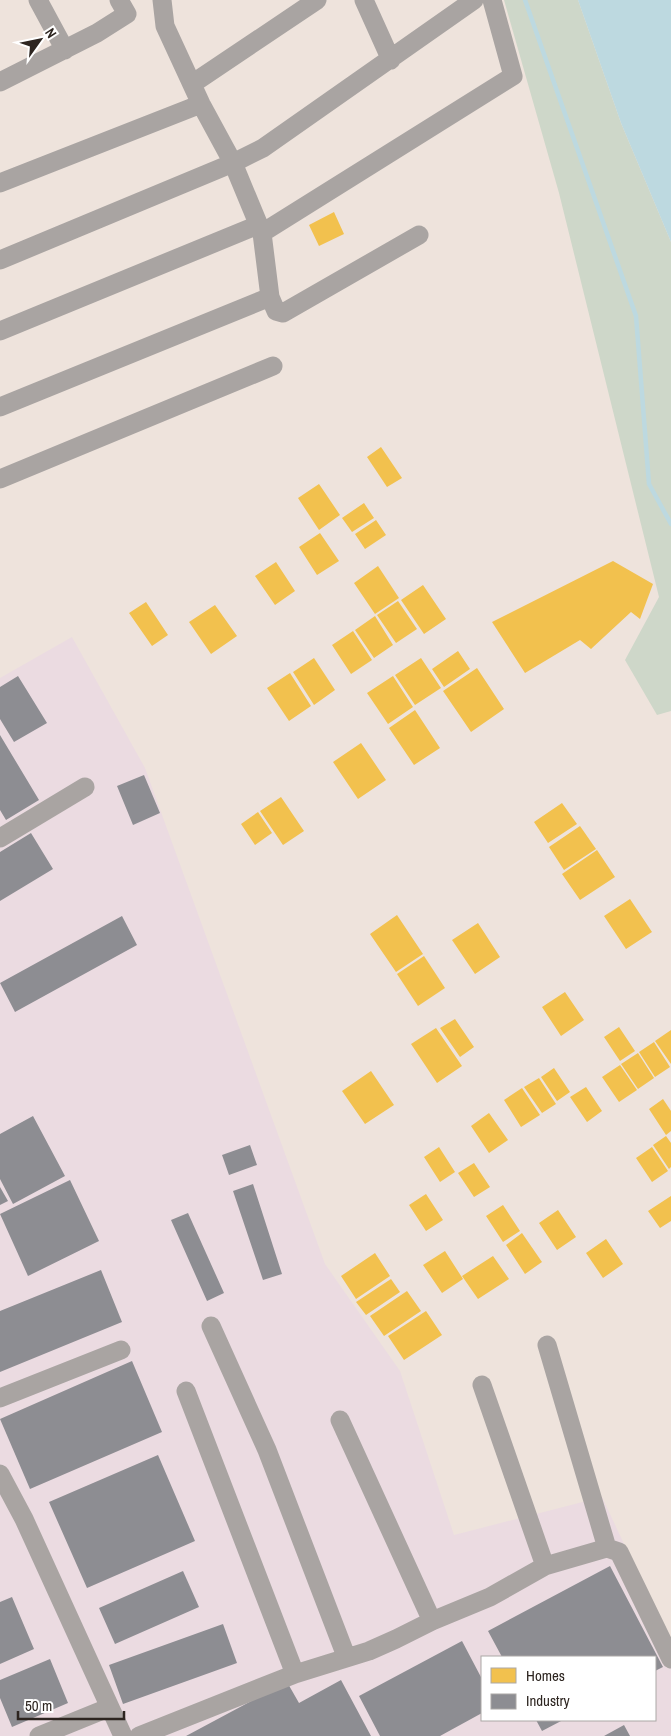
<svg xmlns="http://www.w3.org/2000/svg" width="671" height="1736" font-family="'Archivo Narrow',sans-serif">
	<rect width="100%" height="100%" fill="#eee3dc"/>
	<path fill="#ebdbe1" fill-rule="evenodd" d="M72,637L145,768L325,1264L400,1371L454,1535L602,1497L671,1644V1736H0V678ZM482,1657H655V1720H482Z"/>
	<path fill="#ced7c9" d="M504,0H578L621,123L671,242V711L657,715L625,660L659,597L559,193Z"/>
	<path fill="#bdd9e0" d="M578,0H671V242L621,123Z"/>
	<path fill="#f2c14e" d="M334,212L344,234L319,246L309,225Z
		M381,447L402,478L387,487L367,457Z
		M319,484L340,515L319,530L298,498Z
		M364,503L374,518L352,532L342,518Z
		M376,520L386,535L365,549L355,534Z
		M320,533L339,561L317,575L299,547Z
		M613,561L653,584L640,619L631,612L591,649L580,640L525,673L492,622Z
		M276,562L295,591L275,605L255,576Z
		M378,566L399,598L375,614L354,583Z
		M423,585L446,619L424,634L401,600Z
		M398,601L417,629L396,643L377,615Z
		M146,602L168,635L152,646L129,613Z
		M215,605L237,636L211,654L189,622Z
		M375,616L393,645L374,658L355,630Z
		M353,631L372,660L351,674L332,645Z
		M458,651L470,669L444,687L432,669Z
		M314,658L335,690L314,705L293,672Z
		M421,658L441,688L415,705L395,675Z
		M477,668L504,709L471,732L443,691Z
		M290,673L311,706L289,721L267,688Z
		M393,676L413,707L388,724L367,693Z
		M415,710L440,748L414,765L389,728Z
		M361,743L386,780L358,799L333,762Z
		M281,797L304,831L283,845L260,811Z
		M562,803L577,824L548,843L534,822Z
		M258,812L272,833L255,845L241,824Z
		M580,826L596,849L564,870L549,847Z
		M597,850L615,877L580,900L562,874Z
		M630,899L652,932L626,949L604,916Z
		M397,915L423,954L396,972L370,934Z
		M478,923L500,957L475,974L452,940Z
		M424,956L445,988L418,1006L397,974Z
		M565,992L584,1020L561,1036L542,1007Z
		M455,1019L474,1047L460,1057L440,1028Z
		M619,1027L635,1051L620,1061L604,1037Z
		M436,1028L462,1066L437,1083L411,1044Z
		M671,1030V1064L655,1041Z
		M654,1042L670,1067L655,1077L639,1052Z
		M638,1053L654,1078L638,1089L621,1064Z
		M620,1065L637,1090L619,1102L602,1077Z
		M554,1068L570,1092L557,1101L541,1077Z
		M371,1071L394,1105L365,1124L342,1091Z
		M539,1078L556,1104L542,1113L524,1087Z
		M586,1087L602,1111L587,1122L570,1097Z
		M522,1088L540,1115L521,1127L504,1100Z
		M663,1099L671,1111V1131L666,1135L649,1109Z
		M489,1113L508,1140L489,1153L471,1126Z
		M666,1136L671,1143V1167L669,1169L653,1145Z
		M439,1147L455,1172L440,1182L424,1157Z
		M652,1147L668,1171L652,1182L636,1158Z
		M474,1163L490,1187L474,1197L458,1173Z
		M426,1194L443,1220L426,1231L409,1205Z
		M671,1196V1221L660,1228L648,1211Z
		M503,1205L520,1231L503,1242L486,1216Z
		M558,1210L576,1237L557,1250L539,1223Z
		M522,1233L542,1262L525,1274L506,1245Z
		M606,1239L623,1264L603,1278L586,1253Z
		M445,1251L463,1279L442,1293L423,1265Z
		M375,1253L390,1276L356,1299L341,1276Z
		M493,1256L509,1279L478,1299L462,1276Z
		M391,1279L400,1292L366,1315L356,1302Z
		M407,1291L421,1311L384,1336L370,1316Z
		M426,1311L442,1335L404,1360L388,1336Z"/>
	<path fill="#8d8d92" d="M18,676L47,723L14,742L0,719V687Z
		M0,735L39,800L6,820L0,810Z
		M144,775L160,813L133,825L117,786Z
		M31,833L53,869L0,901V852Z
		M122,916L137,945L15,1012L0,983Z
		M33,1116L65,1176L13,1204L0,1179V1134Z
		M250,1145L257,1165L229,1175L222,1155Z
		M70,1180L99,1241L28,1276L0,1214Z
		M253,1184L282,1274L263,1280L233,1191Z
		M0,1187L8,1201L0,1205Z
		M188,1213L224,1293L207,1301L171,1220Z
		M101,1270L122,1322L0,1372V1311Z
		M132,1361L162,1432L30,1489L0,1419Z
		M158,1455L195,1541L87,1588L49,1502Z
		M610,1566L663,1667L655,1671V1657H502L488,1631Z
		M183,1571L199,1607L115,1644L99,1608Z
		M12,1597L34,1649L0,1664V1602Z
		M223,1624L237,1663L123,1704L109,1665Z
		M462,1641L482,1679V1713L440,1736H380L359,1696Z
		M50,1659L68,1703L12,1727L0,1698V1680Z
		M341,1680L371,1736H186L287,1682L299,1703Z
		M536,1720H563L542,1731Z
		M624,1725L630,1736H604Z"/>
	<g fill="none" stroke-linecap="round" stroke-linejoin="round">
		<path stroke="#bdd9e0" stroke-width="4.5" d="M525,0L636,316L649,484L671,524"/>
		<path stroke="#a9a4a2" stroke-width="19" d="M38,0L65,50
			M162,0L165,26L201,104L233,163L262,233L513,76L492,0
			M364,0L391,60
			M0,82L97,33L127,14L119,0
			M192,84L317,0
			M0,183L201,104
			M262,233L270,297L276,311L283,313L419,235
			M0,260L233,163L263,148L474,0
			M0,331L258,225
			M0,407L270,297
			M0,479L273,366
			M0,838L85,787
			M211,1326L267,1450L346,1656
			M547,1345L607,1548
			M482,1385L545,1566
			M186,1391L295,1674
			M0,1398L121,1350
			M340,1420L432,1621
			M0,1474L24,1519L123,1736
			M39,1736L108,1708
			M139,1736L295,1674L369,1651L396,1639L432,1621L490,1597L545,1566L607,1548L619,1552L671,1659"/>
	</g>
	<rect x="481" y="1656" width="175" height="65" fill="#ffffff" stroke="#aba8a6"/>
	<rect x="491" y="1668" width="25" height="15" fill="#f2c14e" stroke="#aba8a6"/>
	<text x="526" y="1681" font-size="15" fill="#2d2520">Homes</text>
	<rect x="491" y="1694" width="25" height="15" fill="#8d8d92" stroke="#aba8a6"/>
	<text x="526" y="1706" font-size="15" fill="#2d2520">Industry</text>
	<g transform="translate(40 40) rotate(57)" stroke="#ffffff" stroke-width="4" paint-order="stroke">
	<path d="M0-4L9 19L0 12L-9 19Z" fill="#2d2520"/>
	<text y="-8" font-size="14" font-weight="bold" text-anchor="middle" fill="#2d2520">N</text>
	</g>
	<path d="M18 1711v8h106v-8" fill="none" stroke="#2d2520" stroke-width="2.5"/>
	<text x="25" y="1711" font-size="15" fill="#2d2520" stroke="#ffffff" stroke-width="4" paint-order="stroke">50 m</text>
</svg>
